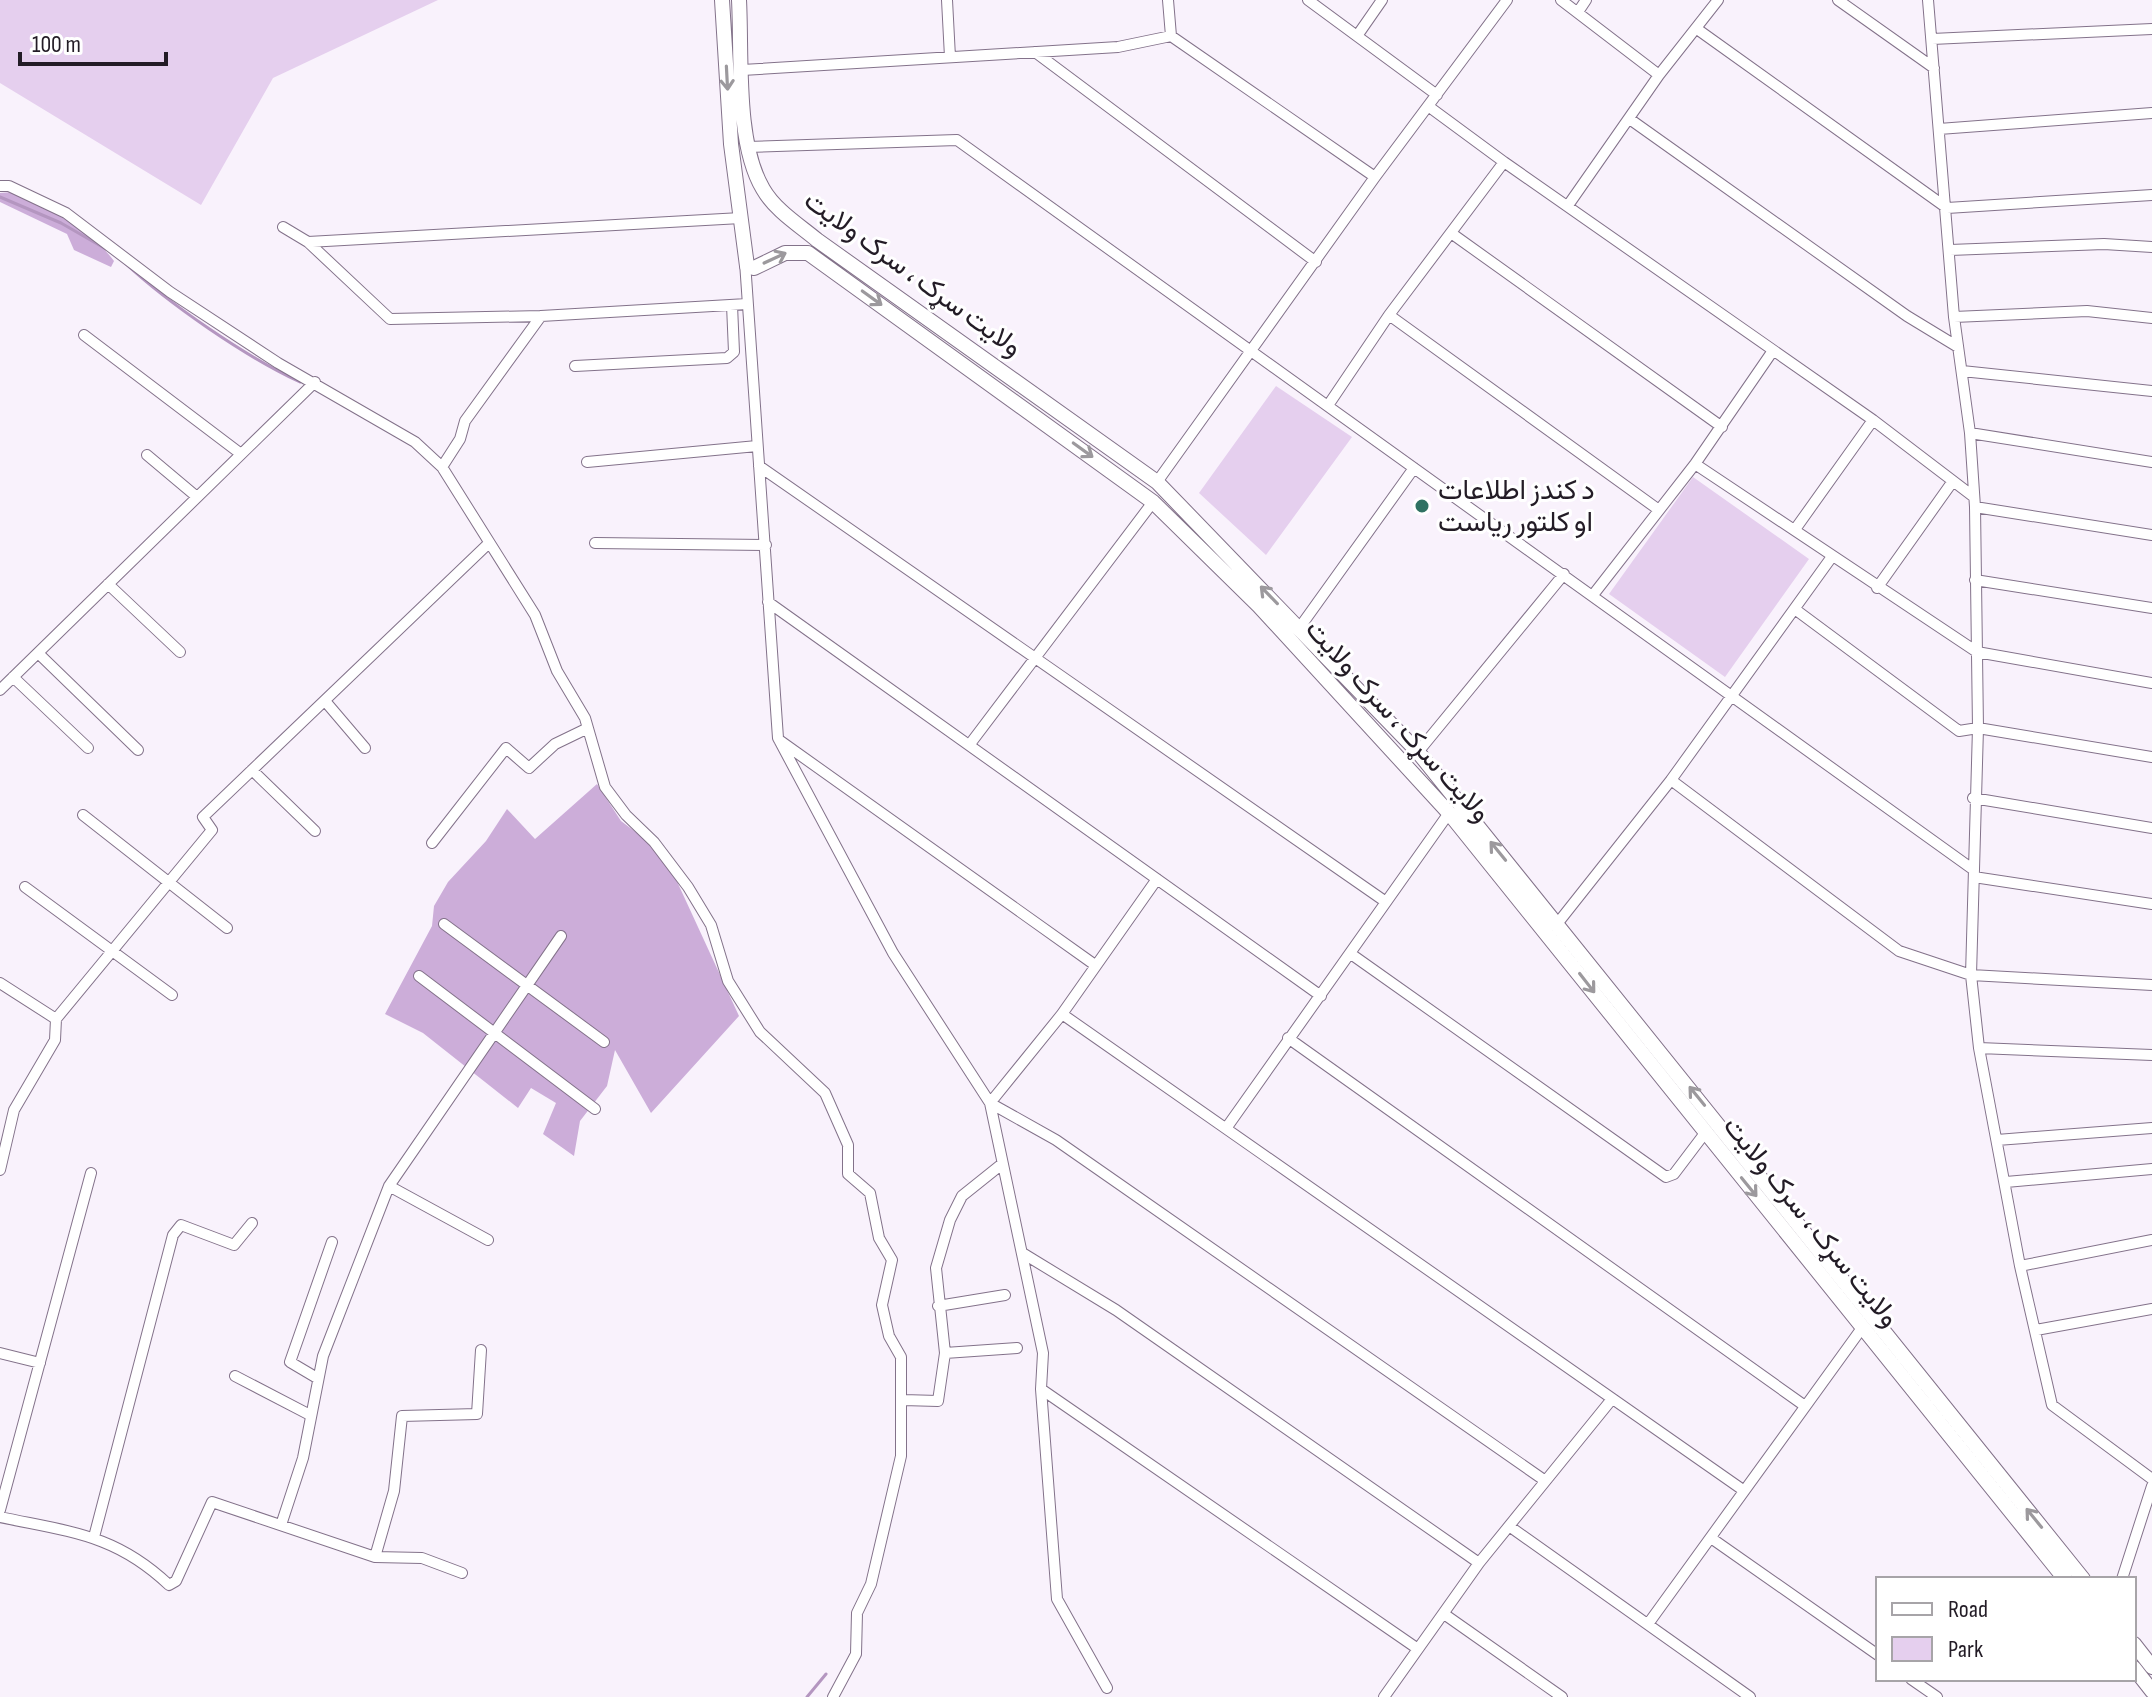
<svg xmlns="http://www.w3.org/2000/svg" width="2152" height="1697" font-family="'Sofia Sans Condensed',Vazirmatn,sans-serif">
	<rect width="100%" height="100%" fill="#f9f2fc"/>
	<path fill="#e5cfee" d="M0,0H438L273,78L201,205L0,83Z
		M1276,386L1352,437L1266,555L1199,493Z
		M1693,477L1809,559L1725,677L1609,594Z"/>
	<path fill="#ccadd9" d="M12,192C50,211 88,226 114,261L111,267L74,250L67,234L0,202V193Z
		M597,784L621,821L653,845L674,875L739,1016L651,1113L615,1050L607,1086L580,1121L574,1156L543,1134L556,1103L531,1088L518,1108L423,1033L385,1014L432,926L434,906L448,882L486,841L507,809L535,839Z"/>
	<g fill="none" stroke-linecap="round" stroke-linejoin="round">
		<path stroke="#b496c0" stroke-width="3" d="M0,197L61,223L106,249
			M125,263C169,304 246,357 300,382
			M807,1697L826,1674"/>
		<g stroke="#83728a" stroke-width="12">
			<path id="minor" d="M947,0L950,57
				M1168,0L1171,36
				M1308,0L1437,95
				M1561,0L1659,75
				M1838,0L1934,68
				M1928,0L1954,317L1970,433L1975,507L1978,728L1971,975L1979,1048L2020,1266L2052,1405L2152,1479
				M1578,12L1586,0
				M1697,29L1947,208L2152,195
				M1357,36L1382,0
				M1932,39L2152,29
				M1035,52L1316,262
				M742,70L1118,47L1171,36L1375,177
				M1428,106L1504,162
				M1631,120L1907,316L1958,347
				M1939,129L2152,113
				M747,147L957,140L1971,868
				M0,186H9L66,213L170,292L278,363L415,442L442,467L535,615L557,671L585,718L605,787L626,815L654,842L688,887L711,925L728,981L760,1032L825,1093L848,1145V1174L870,1193L879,1238L892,1260L882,1305L889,1336L901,1357V1456L871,1584L857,1613L856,1654L833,1697
				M1569,204L1659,75L1718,0
				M283,227L308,242L390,319L541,316L747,304
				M1451,233L1722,427
				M308,242L741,218
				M1950,250L2104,244L2152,247
				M745,262L778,738L893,953L990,1103L1043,1353L1041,1389L1057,1599L1107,1688
				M1389,315L1659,510
				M1954,317L2087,311L2152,318
				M84,335L241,454
				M575,366L727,358L734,352L732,305
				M1962,371L2152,391
				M1329,404L1389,315L1504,162L1873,420L1974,497
				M1970,433L2152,462
				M147,455L197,497
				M587,462L757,446
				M1695,464L1977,652L2152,683
				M759,466L1386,902
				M442,467L460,439L465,421L541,316
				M1157,482L1375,177L1507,0
				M1975,507L2152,535
				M1796,528L1873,420
				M595,543L766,545
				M1975,580L2152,608
				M108,584L180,652
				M1877,588L1953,481
				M1593,595L1695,464L1772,352
				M768,602L1321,996
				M1796,610L1959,731L1978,728L2152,757
				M1300,627L1414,468
				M38,653L138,750
				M13,677L88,748
				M0,690L315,382
				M325,701L365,748
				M779,740L1095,965
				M970,744L1153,502
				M1418,752L1564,574
				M252,770L315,831
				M1671,780L1899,951L1971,975L2152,985
				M1973,798L2152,828
				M83,815L227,928
				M432,843L506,748L529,768L555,744L586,729
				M1974,877L2152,904
				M1157,879L1062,1014L990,1103L1056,1140L1544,1480
				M25,887L172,995
				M444,924L604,1042
				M1557,924L1671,780L1831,558
				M1351,954L1666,1177L1674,1174L1705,1133
				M419,976L595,1109
				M0,983L56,1019
				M1062,1014L1743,1490
				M1288,1038L1805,1406
				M1979,1048L2152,1055
				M1227,1127L1449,813
				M1997,1140L2152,1128
				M0,1170L14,1110L55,1040L56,1019L212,830L203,817L488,544
				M2006,1182L2152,1169
				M389,1186L488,1240
				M1024,1254L1116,1310L1479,1563
				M2020,1266L2152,1240
				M938,1306L1005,1295
				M2036,1330L2152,1309
				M0,1353L40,1363
				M945,1353L1017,1348
				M235,1376L310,1415
				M317,1378L290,1362L332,1242
				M1041,1389L1418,1649
				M903,1400L938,1401L945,1353L936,1268L950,1220L962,1196L1002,1164
				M0,1510L91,1173
				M0,1517C70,1532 115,1534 169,1585L176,1581L212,1502L375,1557L394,1491L402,1416L477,1414L481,1350
				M281,1525L303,1458L323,1356L389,1186L561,936
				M1509,1526L1750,1697
				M94,1537L173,1235L181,1225L234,1245L252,1223
				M1711,1538L1878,1655
				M375,1557L422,1558L462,1573
				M2122,1579L2152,1486
				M1444,1614L1562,1697
				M1648,1624L1862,1328
				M1911,1679L1937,1697
				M1384,1697L1479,1563L1612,1399"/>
		</g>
		<g stroke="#83728a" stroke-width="16">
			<path id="secondary" d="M722,0L731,144L747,266L754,268L785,253H808L1153,502L1259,606L1449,813L2065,1579
				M739,0C742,54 735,142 763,189C775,210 799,225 817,240L1157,482L1418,752L2083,1579
				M2134,1644L2152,1667
				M2134,1668L2152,1691"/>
		</g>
		<use href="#minor" stroke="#fff" stroke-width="10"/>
		<use href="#secondary" stroke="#fff" stroke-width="14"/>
	</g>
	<defs><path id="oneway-shaft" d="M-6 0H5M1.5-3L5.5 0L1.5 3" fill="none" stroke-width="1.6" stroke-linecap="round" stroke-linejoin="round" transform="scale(2)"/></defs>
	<g stroke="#9c999d">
		<use href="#oneway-shaft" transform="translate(727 78) rotate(87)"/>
		<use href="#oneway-shaft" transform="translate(775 258) rotate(-25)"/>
		<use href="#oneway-shaft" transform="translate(872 298) rotate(36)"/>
		<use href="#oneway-shaft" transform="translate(1083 450) rotate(36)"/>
		<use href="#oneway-shaft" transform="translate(1269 595) rotate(-134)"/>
		<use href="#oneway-shaft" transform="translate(1498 851) rotate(-129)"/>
		<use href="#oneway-shaft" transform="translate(1587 983) rotate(52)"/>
		<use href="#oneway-shaft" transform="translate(1697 1096) rotate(-129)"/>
		<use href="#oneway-shaft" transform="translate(1749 1187) rotate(51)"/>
		<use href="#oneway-shaft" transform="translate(2034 1518) rotate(-129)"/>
	</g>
	<circle fill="#2f7162" stroke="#fff" stroke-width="3" cx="1422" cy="506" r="8"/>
	<g text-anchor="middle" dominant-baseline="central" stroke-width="6" stroke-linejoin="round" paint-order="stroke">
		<g font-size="28" fill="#231c26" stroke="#fff">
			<text transform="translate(913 274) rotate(36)">ولایت سړک ، سرک ولایت</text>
			<text transform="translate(1398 721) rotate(48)">ولایت سړک ، سرک ولایت</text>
			<text transform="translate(1811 1222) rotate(51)">ولایت سړک ، سرک ولایت</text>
		</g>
		<g font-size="28" fill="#231c26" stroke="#fff" text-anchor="start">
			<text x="1438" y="490">د کندز اطلاعات<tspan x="1438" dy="32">او کلتور ریاست</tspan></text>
		</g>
	</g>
	<rect x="1876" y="1577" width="260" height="104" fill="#ffffff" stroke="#a7a4a8" stroke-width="2"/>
	<rect x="1892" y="1603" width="40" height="12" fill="#ffffff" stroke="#a7a4a8" stroke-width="2"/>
	<text x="1948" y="1617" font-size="24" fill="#231c26">Road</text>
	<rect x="1892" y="1637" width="40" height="24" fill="#e5cfee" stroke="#a7a4a8" stroke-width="2"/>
	<text x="1948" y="1657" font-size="24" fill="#231c26">Park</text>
	<path d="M20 52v12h146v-12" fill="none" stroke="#231c26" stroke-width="4"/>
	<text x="32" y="52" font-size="24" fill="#231c26" stroke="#ffffff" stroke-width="6" paint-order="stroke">100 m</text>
</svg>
